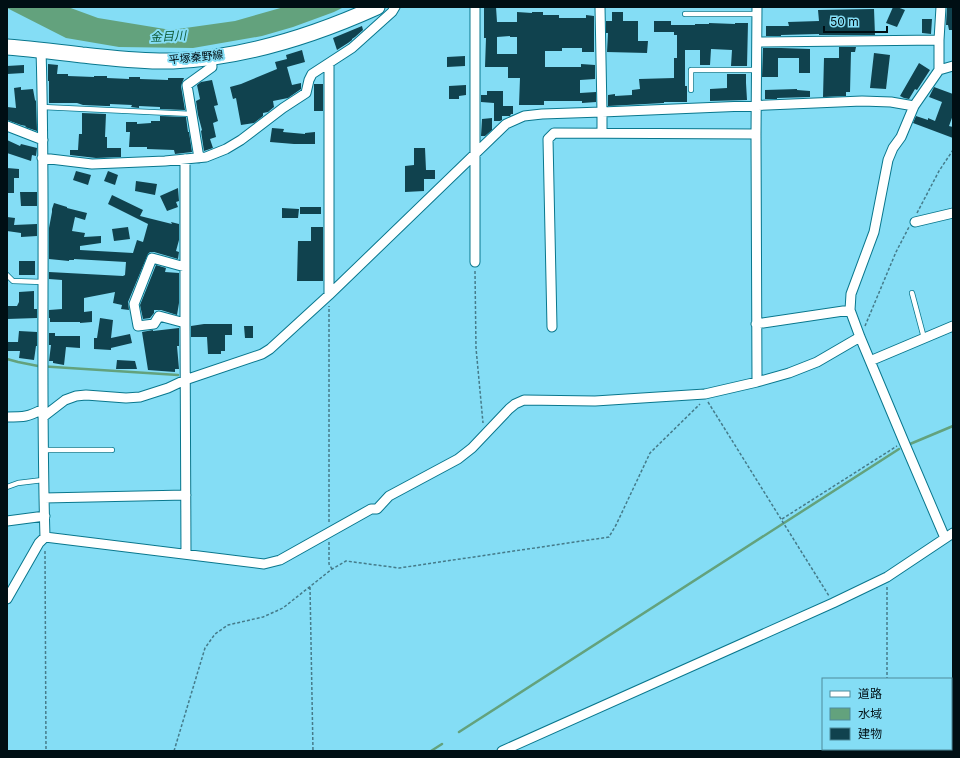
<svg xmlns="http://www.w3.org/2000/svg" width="960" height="758" font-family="Inter,'Noto Sans JP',sans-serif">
	<rect width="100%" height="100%" fill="#84ddf5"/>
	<path fill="#63a27d" d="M7,7H68L98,18L171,30L235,21L284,7H344L334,12L293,27L262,36L193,48L119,47L66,38L7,8Z"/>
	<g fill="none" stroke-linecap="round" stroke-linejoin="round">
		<path stroke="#63a27d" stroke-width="2.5" d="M7,359L18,362L38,366L178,375
			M910,444L953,426
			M459,732L899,449
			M431,751L442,744"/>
	</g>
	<path fill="#10424e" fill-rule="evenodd" d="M484,7H496L497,22H517V12L532,13V12H543V15H559V18H586V15L594,16V52H582V48H562V51H545V67H581V64L595,65V79L580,80V93L596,92V102L582,103V101H544V105H519L520,78H508V67H485L486,38H484ZM510,36V37H517V54H497V37Z
		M893,7H897L905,10L897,27L886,23Z
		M947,7H953V30H949L948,25H946Z
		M874,9L875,35H819V34L781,35V36H766V26H789L788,22L819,21L818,10Z
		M612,12H623V21H638V41H648L647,53L607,52L608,33H606V21H612Z
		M922,19H932L931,34L922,33Z
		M654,21H671V25H695V24H709V23L735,24V23H748L747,66H731L732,50L711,49L710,65H700V50H685V86H687V102H664V103L608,106V95L615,94V96L632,95V90L640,89L639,79L674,78V58H677V35H674V32H654Z
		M362,26L363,30L355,37L352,39V40L348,43L337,50L333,38Z
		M839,47H856L855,52H851L850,92H846V96L823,97L824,58H839Z
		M763,48H781L810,49V73H799V58H778V77H762Z
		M302,50L305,62L287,67L292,85L301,83V89L288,98L273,101L274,107L268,112L263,113V116L254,123L241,125L236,98L233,99L230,87L241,84L277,69L275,62L287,59L286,55Z
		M874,53L890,55L886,89L870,88Z
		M465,56V66L447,67V57Z
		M919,63L930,70L917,90L915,89L909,99L904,98L900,96Z
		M48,64L58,65L57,74H68V76L94,77V76H107V78L129,79V77H140V79L168,80V78H184L181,86L185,110L160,109V107L139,106V108L131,107L132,105L110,104V106H106L83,105L77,103H49V81H48Z
		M24,65V73L7,74V66Z
		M727,74H746V83L747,100L710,101V89L727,88Z
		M212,80L218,105L214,106L218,121L213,123L216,137L210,139L213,148L204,151L201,131L202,130L198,115L196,101L200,99L197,85L201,82Z
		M314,84H323V111H314Z
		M466,85V95L459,96V99H449V86Z
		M21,87V90L33,89L35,100L36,101L37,131L25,127L26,126L21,125L7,120V107L16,108L14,88Z
		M934,87L953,94V115L949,126L953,127V138L913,123L916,116L928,120V118L935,121L942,102L929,97Z
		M797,89V90L810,91V97L777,98V99H765V90Z
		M487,91H503V106H513V114H511L510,116H502V120L500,121H494V103L481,102V95H487Z
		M82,113L106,114L105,137H107V148H121V157L96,158L70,155V150H78L79,134H82Z
		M160,116L186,117L188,132H189L192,152L175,154L174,150L147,149V147H129L130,132H126V122H137V124L151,123V121H160Z
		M492,118V130L485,136H481L482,119Z
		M272,128L284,129L283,132L305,134V133L315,132V144H294L270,142Z
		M7,140L20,146L21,144L37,148L36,156L32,155L31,161L7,153Z
		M414,148H425L426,170H435V179H424V191L405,192V166L414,165Z
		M7,168L19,169V178H14V193H7Z
		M76,171L91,175L88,185L73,180Z
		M108,171L118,175L115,185L104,181Z
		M136,181L157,184L155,195L135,191Z
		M178,188L179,201L176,202L178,207L167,211L160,196Z
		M20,192H37V206H21Z
		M112,195L143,210L140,216L172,224L171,222L179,224V240L176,251L179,252L178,259L154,252H150L148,254L128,302L129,310L121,309L122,305L113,303L115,292L84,298V312L92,311V322L80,323V322H50V318H49V310L62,309V280L49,279V272L123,276L125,275L126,262L74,259V260H69V261L49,259V228L52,212V209L54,203L67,207V208L87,213L85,220L75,217L72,231L85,233L84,237L101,236V243L80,246V250L133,253L137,240L143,242L148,224L108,204Z
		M300,207H321V214H300Z
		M282,208L299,209L298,218H282Z
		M7,217L15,218L14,225L37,224V236L21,237V233L7,231Z
		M128,227L130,239L114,241L112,229Z
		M311,227H323V281H297L298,241H311Z
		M19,261H35V275H19Z
		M156,265L166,268L165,272L179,273V303L177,315L161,310H154V313L150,318L143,319L140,305Z
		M34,291V309H37V318L7,319V306H17L19,302V292Z
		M100,318L113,320L111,338L130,334L132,343L111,348V350L94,349V338H97Z
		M204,324H232V335H225V351H221V354H208L207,337H191V326Z
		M244,326H253V338H245Z
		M179,328V346H177L179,369H175V372L148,370L142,332L153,330V331Z
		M19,331L37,332V346H36L34,360L19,358L20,351H7V342H18Z
		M49,333H55V336H80V348L66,347L64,365L53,363V361H49L51,345H49Z
		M117,360L135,361L137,369H116Z"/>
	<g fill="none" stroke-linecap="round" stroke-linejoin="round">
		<g stroke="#09778d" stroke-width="6">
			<path id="service" d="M685,14H757
				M691,90V70H756
				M42,107L192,114
				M7,275L13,281L43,282
				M912,293L924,338
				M43,450H112
				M7,487L18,483L43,480"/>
		</g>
		<g stroke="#09778d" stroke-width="11">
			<path id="minor" d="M475,7V262
				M600,7L602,112V133
				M941,7L939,40V70L914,106L901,137L893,148L888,160L874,232L851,294L850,310L860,337L904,442L945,538
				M757,42L939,40
				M329,63V295
				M939,70L953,66
				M7,126L43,140
				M42,158L92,164L165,161L206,157L226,149L241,140L283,108L306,93L309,80L312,74L352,48L392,12L395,7
				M199,158L187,85L212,67L211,57
				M185,159V323L186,554
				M915,222L953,213
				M185,323L159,316L154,324L138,326L134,304L152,258L185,267
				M756,324L850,310
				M552,327L548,139L554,133L756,134
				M870,361L953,326
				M757,382L756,134L757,7
				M7,417C24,417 28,417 43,409
				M43,417L65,400L76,396L86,395L126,398L140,397L168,388L185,380L262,354L270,349L329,295L506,124L524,116L542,114L602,112L862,101L891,102L914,106
				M44,498L186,495
				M7,521L45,516
				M45,537L264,564L280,560L371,509H377L389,496L458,459L472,448L509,409L515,404L524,400L595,401L705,394L757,382L789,373L817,362L860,337
				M7,599L39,543L45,537C40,375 46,212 41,50
				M502,751L833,603L887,577L953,533"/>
		</g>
		<g stroke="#09778d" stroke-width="17">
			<path id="primary" d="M7,47C32,49 57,52 82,55C113,58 143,62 173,61C242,58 315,35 377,7"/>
		</g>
		<path stroke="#457b8a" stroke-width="1.5" stroke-dasharray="3 2" stroke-linecap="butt" d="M917,213L939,171L953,150
			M475,271L476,348L483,423
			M865,326L896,252L909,227
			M708,402L829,596
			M782,519L897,446
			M329,522V306
			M329,542V564L332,569
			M45,551L46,751
			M310,587L313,751
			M887,587V679
			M888,749V751
			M174,751L205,648L215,634L228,625L263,617L283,608L332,569L346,561L399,568L609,537L616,525L650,453L700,404"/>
		<use href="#service" stroke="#fff" stroke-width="4.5"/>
		<use href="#minor" stroke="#fff" stroke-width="9"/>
		<use href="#primary" stroke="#fff" stroke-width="15"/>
	</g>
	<g text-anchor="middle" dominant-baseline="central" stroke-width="4" stroke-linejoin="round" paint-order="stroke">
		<g font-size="11" fill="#000f14" stroke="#84ddf5">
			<text transform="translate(196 57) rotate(-6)">平塚秦野線</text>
		</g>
		<g font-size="12" font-style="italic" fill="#0f5b38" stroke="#84ddf5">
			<text transform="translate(168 36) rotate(-3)">金目川</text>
		</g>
	</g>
	<rect width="960" height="758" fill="none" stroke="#000f14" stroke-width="16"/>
	<rect x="822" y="678" width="130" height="72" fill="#84ddf5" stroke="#4f8b9b"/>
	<rect x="830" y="691" width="20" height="6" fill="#ffffff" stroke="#4f8b9b"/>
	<text x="858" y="698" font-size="12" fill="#000f14">道路</text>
	<rect x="830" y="708" width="20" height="12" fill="#63a27d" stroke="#4f8b9b"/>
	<text x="858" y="718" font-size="12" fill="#000f14">水域</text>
	<rect x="830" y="728" width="20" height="12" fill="#10424e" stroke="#4f8b9b"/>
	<text x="858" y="738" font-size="12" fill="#000f14">建物</text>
	<path d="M824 26v6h63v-6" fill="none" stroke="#000f14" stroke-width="2"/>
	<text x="830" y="26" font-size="12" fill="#000f14" stroke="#84ddf5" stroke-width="3" paint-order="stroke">50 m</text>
</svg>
